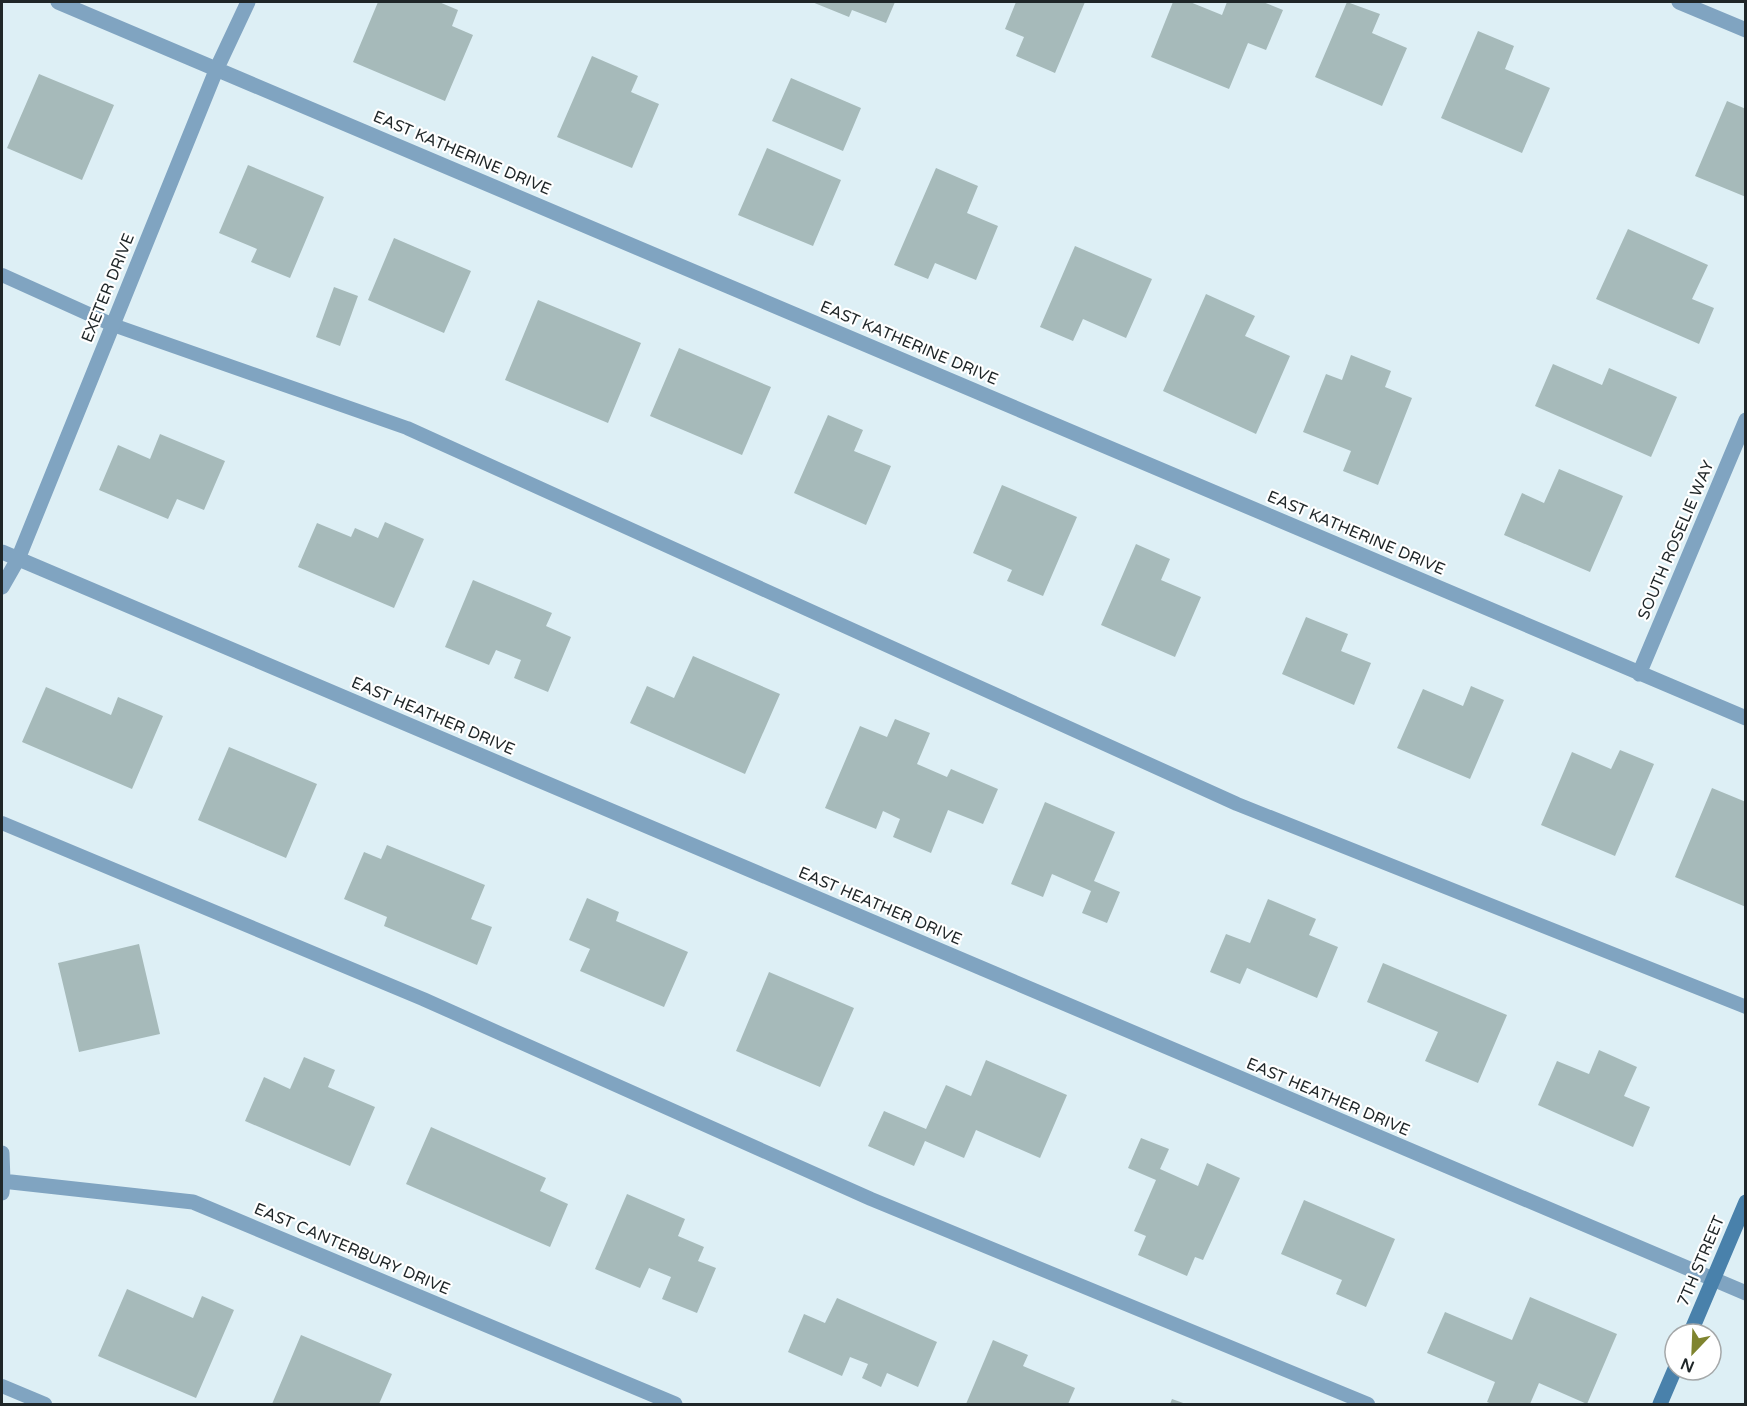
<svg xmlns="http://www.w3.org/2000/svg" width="1747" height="1406" font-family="'Varela Round',sans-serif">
	<rect width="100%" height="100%" fill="#ddeff5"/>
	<path fill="#a6baba" d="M378,2H439L458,10L452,26L473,35L445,101L353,62Z
		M812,2H895L886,23L852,10L849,17Z
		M1016,2H1085L1055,73L1016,56L1024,37L1005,29Z
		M1173,2H1190L1222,15L1227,2H1263L1283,10L1266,50L1248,43L1229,89L1151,57Z
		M1347,2L1380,14L1372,33L1407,48L1382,106L1315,77Z
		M1478,31L1514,46L1505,69L1550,88L1522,153L1441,118Z
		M592,56L638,76L631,92L659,104L632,168L557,137Z
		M39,74L114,105L82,180L7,148Z
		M791,78L861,108L843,151L772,121Z
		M1727,101L1746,109V197L1695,176Z
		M767,148L841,180L813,246L738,215Z
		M248,165L324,197L290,278L251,262L257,249L219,233Z
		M936,168L978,186L967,213L998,226L976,280L935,263L928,279L894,265Z
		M1628,229L1708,265L1692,299L1714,308L1699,344L1596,299Z
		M394,238L471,271L444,333L368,300Z
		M1075,246L1152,279L1126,338L1083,319L1073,341L1040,327Z
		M334,287L358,296L340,346L316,337Z
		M1206,294L1255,316L1245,336L1290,356L1256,434L1163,391Z
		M538,300L641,343L608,423L505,380Z
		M679,348L771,387L742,455L650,416Z
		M1351,355L1391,371L1385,387L1412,398L1378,485L1343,471L1351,451L1303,432L1326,374L1342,380Z
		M1553,364L1602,385L1609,368L1677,397L1651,457L1535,406Z
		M828,415L863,430L854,451L891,466L866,525L794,493Z
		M160,434L225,461L204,510L177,499L168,519L99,490L118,445L150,459Z
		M1559,469L1623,496L1590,572L1504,535L1522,493L1544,503Z
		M1002,485L1077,517L1043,596L1007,581L1012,570L973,553Z
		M385,522L424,539L394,608L298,567L317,523L351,537L355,528L378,538Z
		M1136,544L1170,559L1161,580L1201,597L1175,657L1101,625Z
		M473,580L552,613L546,626L571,637L548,692L514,678L521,660L496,650L489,665L445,647Z
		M1306,617L1348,634L1341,651L1371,663L1354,705L1282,674Z
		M693,656L780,694L745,774L630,723L647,686L674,698Z
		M1471,686L1504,700L1470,779L1397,748L1423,689L1463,706Z
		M46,687L111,715L118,697L163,716L132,789L22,742Z
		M895,719L930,733L917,764L947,777L951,769L998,789L983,824L948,810L931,853L893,837L900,819L883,811L876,829L825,808L860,726L887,737Z
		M229,747L317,784L286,858L198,820Z
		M1620,750L1654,764L1615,856L1541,825L1572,752L1611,769Z
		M1712,788L1746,802V907L1675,877Z
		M1045,802L1115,832L1094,881L1120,892L1107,923L1082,913L1091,891L1052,874L1043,897L1011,884Z
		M387,845L485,885L471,919L492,927L477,965L384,926L387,917L344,899L364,852L381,859Z
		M587,898L619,912L616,921L688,952L664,1007L580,971L590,949L569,940Z
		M1268,899L1316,919L1309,935L1338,947L1317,998L1247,968L1240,984L1210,972L1226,934L1250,943Z
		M139,944L160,1034L79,1052L58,963Z
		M1383,963L1507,1015L1478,1083L1425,1061L1438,1032L1367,1002Z
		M769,972L854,1008L820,1087L736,1051Z
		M1599,1050L1637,1067L1624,1096L1650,1107L1633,1147L1538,1105L1557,1061L1589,1074Z
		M304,1057L335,1070L328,1087L375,1107L350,1166L245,1121L264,1077L290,1089Z
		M986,1060L1067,1095L1040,1158L976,1130L964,1158L925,1141L914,1166L868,1146L884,1111L926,1129L946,1085L971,1096Z
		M431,1127L546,1178L540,1191L568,1204L550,1247L406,1184Z
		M1141,1138L1169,1149L1160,1169L1198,1186L1207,1163L1240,1178L1203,1260L1195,1257L1187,1276L1138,1255L1146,1236L1134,1231L1156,1180L1128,1168Z
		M627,1194L685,1219L678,1236L704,1247L698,1261L716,1268L697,1313L662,1299L671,1277L649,1268L640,1288L595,1269Z
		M1304,1200L1395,1239L1366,1307L1336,1294L1342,1280L1281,1254Z
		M127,1289L193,1318L202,1296L234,1310L196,1398L98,1356Z
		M1530,1297L1617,1334L1587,1404L1539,1383L1530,1404H1492L1487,1402L1495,1382L1427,1353L1445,1312L1512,1340Z
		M837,1298L937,1342L918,1387L887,1373L881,1387L862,1378L868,1364L850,1357L842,1376L788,1352L804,1314L825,1323Z
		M301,1335L392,1374L379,1404H272Z
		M993,1340L1028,1355L1023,1366L1075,1388L1068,1404H966Z
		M1172,1399L1186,1404H1170Z"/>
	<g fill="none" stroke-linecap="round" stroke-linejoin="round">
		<path stroke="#80a4c1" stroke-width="14" d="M2,275L113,325L407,428L1237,804L1746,1007
			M2,823L423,999L871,1199L1368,1404
			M2,1386L45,1404"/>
		<path stroke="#80a4c1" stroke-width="15" d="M58,2L1746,718
			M1679,2L1746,30
			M2,552L1746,1293
			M2,587L18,559L217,68L248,2
			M1639,674L1746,420
			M2,1153L3,1181L2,1193
			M2,1181L193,1202L675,1404"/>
		<path stroke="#4981ab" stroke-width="15" d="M1690,1334L1746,1202
			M1660,1404L1675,1369"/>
	</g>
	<g text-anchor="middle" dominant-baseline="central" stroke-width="4.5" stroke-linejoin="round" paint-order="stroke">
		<g font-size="16" fill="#1f2628" stroke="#fff">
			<text transform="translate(462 153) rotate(23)">EAST KATHERINE DRIVE</text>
			<text transform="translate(108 288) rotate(-68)">EXETER DRIVE</text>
			<text transform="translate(909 343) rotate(23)">EAST KATHERINE DRIVE</text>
			<text transform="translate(1356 533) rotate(23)">EAST KATHERINE DRIVE</text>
			<text transform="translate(1676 540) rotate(-67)">SOUTH ROSELIE WAY</text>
			<text transform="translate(433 716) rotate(23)">EAST HEATHER DRIVE</text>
			<text transform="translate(880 906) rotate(23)">EAST HEATHER DRIVE</text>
			<text transform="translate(1328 1097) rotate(23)">EAST HEATHER DRIVE</text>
			<text transform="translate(352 1249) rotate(23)">EAST CANTERBURY DRIVE</text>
			<text transform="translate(1701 1261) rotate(-67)">7TH STREET</text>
		</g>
	</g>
	<rect width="1747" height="1406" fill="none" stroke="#1f2628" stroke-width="6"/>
	<g transform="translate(1693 1352) rotate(203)"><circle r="28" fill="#ffffff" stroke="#a5a8a9" stroke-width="1.5"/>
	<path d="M0-4.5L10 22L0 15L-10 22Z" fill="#7f842f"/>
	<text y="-9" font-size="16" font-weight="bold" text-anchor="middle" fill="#1f2628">N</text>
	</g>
</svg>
